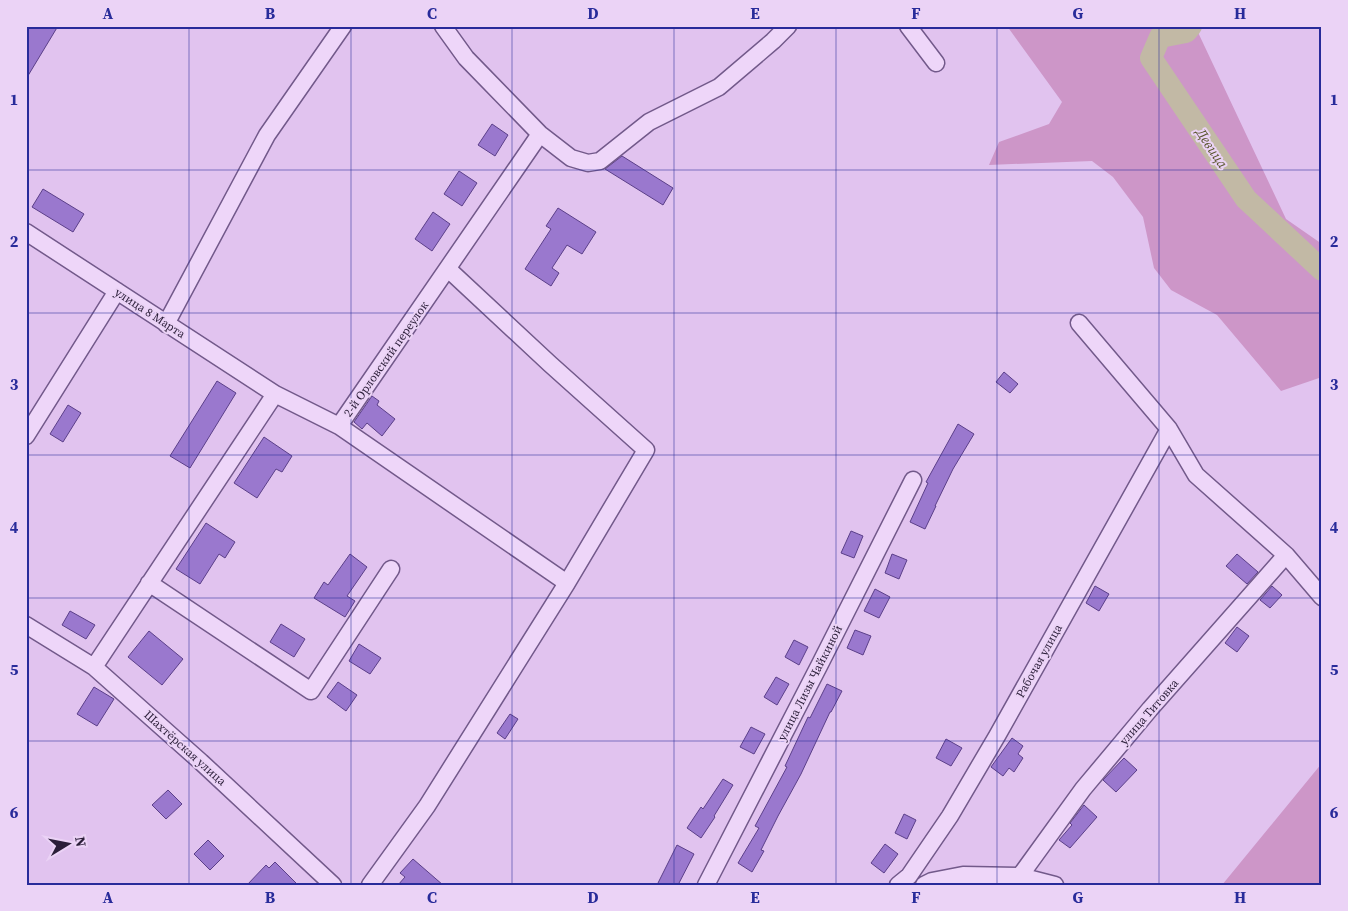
<svg xmlns="http://www.w3.org/2000/svg" width="1348" height="911" font-family="'Source Serif 4',serif">
	<rect width="100%" height="100%" fill="#e1c3ef"/>
	<path fill="#cd96c8" d="M1007,26H1195L1286,219L1322,244V377L1281,391L1217,315L1171,290L1154,268L1143,217L1113,177L1092,161L989,165L999,142L1049,124L1062,102Z
		M1322,763V885H1222Z"/>
	<g fill="none" stroke-linecap="round" stroke-linejoin="round">
		<path stroke="#c2b9a5" stroke-width="22" d="M1191,26L1186,32L1160,37L1151,58L1246,199L1322,270"/>
	</g>
	<path fill="#9a78ce" stroke="#5b3f89" d="M30,26H58L26,79V32Z
		M492,124L508,135L495,156L478,145Z
		M622,156L673,188L663,205L605,169Z
		M459,171L477,183L462,206L444,194Z
		M43,189L84,214L73,232L32,207Z
		M558,208L596,232L582,254L567,245L552,268L559,273L551,286L525,269L551,229L546,226Z
		M433,212L450,224L432,251L415,239Z
		M1004,372L1018,384L1010,393L996,382Z
		M217,381L236,393L190,468L170,456Z
		M372,396L379,401L377,405L395,419L382,436L367,423L362,429L354,422Z
		M68,405L81,413L63,442L50,434Z
		M958,424L974,434L953,469L935,506H936L925,529L910,522L928,483L926,482Z
		M264,437L292,456L282,472L276,469L257,498L234,483Z
		M206,523L235,542L225,558L219,554L200,584L176,569Z
		M851,531L863,536L854,558L841,553Z
		M350,554L367,567L347,596L355,601L345,617L314,598L324,582L328,585Z
		M892,554L907,560L899,579L885,573Z
		M1237,554L1258,572L1247,584L1226,566Z
		M1095,586L1109,594L1099,611L1086,603Z
		M1272,586L1282,595L1270,608L1260,600Z
		M875,589L890,597L879,618L864,611Z
		M70,611L95,625L86,639L62,625Z
		M281,624L305,639L294,657L270,642Z
		M1237,627L1249,636L1237,652L1225,643Z
		M855,630L871,636L863,655L847,648Z
		M149,631L183,659L162,685L128,657Z
		M794,640L808,647L799,665L785,657Z
		M359,644L381,658L370,674L349,661Z
		M776,677L789,684L777,705L764,697Z
		M338,682L357,695L346,711L327,697Z
		M827,684L842,691L831,712H830L801,774L778,816L761,850L764,851L752,872L738,863L759,828L755,826L787,767L785,766L808,717L810,718Z
		M94,687L114,699L97,726L77,714Z
		M510,714L518,719L505,739L497,733Z
		M751,727L765,734L754,754L740,747Z
		M1012,738L1023,746L1018,754L1023,758L1014,772L1009,768L1003,776L991,767Z
		M946,739L962,748L951,766L936,758Z
		M1124,758L1137,770L1116,792L1103,780Z
		M723,779L733,785L714,816L715,817L701,838L687,828L701,807L703,809Z
		M168,790L182,804L166,819L152,805Z
		M1084,805L1097,817L1070,848L1059,840L1072,825L1070,823Z
		M904,814L916,820L907,839L895,833Z
		M208,840L224,856L210,870L194,854Z
		M885,844L898,854L884,873L871,863Z
		M677,845L694,854L678,885H657Z
		M413,859L443,885H398L405,877L400,873Z
		M275,862L298,885H247L266,865L269,868Z"/>
	<g fill="none" stroke-linecap="round" stroke-linejoin="round">
		<g stroke="#72598a" stroke-width="19">
			<path id="minor" d="M443,26L466,58L540,134L571,158L588,163L600,161L649,122L719,87L773,41L788,26
				M908,26L936,63
				M26,232L275,394
				M1079,323L1169,429L1196,475L1286,555L1322,597
				M166,324L267,135L343,26
				M339,426L567,583
				M26,436L117,291
				M149,583L311,691L391,569
				M26,625L94,667L201,762L333,885
				M94,667L275,394L339,426L540,134
				M1020,876L1083,789L1150,709L1286,555
				M370,885L427,806L567,583L646,450L550,364L448,269
				M706,885L819,666L913,480
				M898,885L909,876L950,816L997,736L1169,429
				M924,885L932,881L963,875L1020,876L1055,885"/>
		</g>
		<use href="#minor" stroke="#eed6f9" stroke-width="16"/>
	</g>
	<path fill="none" stroke="#282b9a" stroke-width="1" stroke-opacity="0.55" d="M189,26V885M351,26V885M512,26V885M674,26V885M836,26V885M997,26V885M1159,26V885M26,170H1322M26,313H1322M26,455H1322M26,598H1322M26,741H1322"/>
	<g text-anchor="middle" dominant-baseline="central" stroke-width="4" stroke-linejoin="round" paint-order="stroke">
		<g font-size="12" fill="#2b1e39" stroke="#ebd3f6">
			<text transform="translate(150 313) rotate(33)">улица 8 Марта</text>
			<text transform="translate(386 359) rotate(-55)">2-й Орловский переулок</text>
			<text transform="translate(1039 661) rotate(-61)">Рабочая улица</text>
			<text transform="translate(810 683) rotate(-63)">улица Лизы Чайкиной</text>
			<text transform="translate(1149 712) rotate(-49)">улица Титовка</text>
			<text transform="translate(185 748) rotate(42)">Шахтёрская улица</text>
		</g>
		<g font-size="14" font-style="italic" fill="#59562d" stroke="#ebd3f6">
			<text transform="translate(1212 148) rotate(56)">Девица</text>
		</g>
	</g>
	<rect width="1348" height="911" fill="none" stroke="#ebd3f6" stroke-width="55"/>
	<g transform="translate(68 844) rotate(80)" stroke="#ebd3f6" stroke-width="4" paint-order="stroke">
	<path d="M0-4L9 19L0 12L-9 19Z" fill="#2b1e39"/>
	<text y="-8" font-size="14" font-weight="bold" text-anchor="middle" fill="#2b1e39">N</text>
	</g>
	<rect x="28" y="28" width="1292" height="856" fill="none" stroke="#282b9a" stroke-width="2"/>
	<g font-size="16" text-anchor="middle" font-weight="bold" fill="#282b9a">
		<text x="108" y="19">A</text>
		<text x="270" y="19">B</text>
		<text x="432" y="19">C</text>
		<text x="593" y="19">D</text>
		<text x="755" y="19">E</text>
		<text x="916" y="19">F</text>
		<text x="1078" y="19">G</text>
		<text x="1240" y="19">H</text>
		<text x="14" y="105">1</text>
		<text x="1334" y="105">1</text>
		<text x="14" y="247">2</text>
		<text x="1334" y="247">2</text>
		<text x="14" y="390">3</text>
		<text x="1334" y="390">3</text>
		<text x="14" y="533">4</text>
		<text x="1334" y="533">4</text>
		<text x="14" y="675">5</text>
		<text x="1334" y="675">5</text>
		<text x="14" y="818">6</text>
		<text x="1334" y="818">6</text>
		<text x="108" y="903">A</text>
		<text x="270" y="903">B</text>
		<text x="432" y="903">C</text>
		<text x="593" y="903">D</text>
		<text x="755" y="903">E</text>
		<text x="916" y="903">F</text>
		<text x="1078" y="903">G</text>
		<text x="1240" y="903">H</text>
	</g>
</svg>
